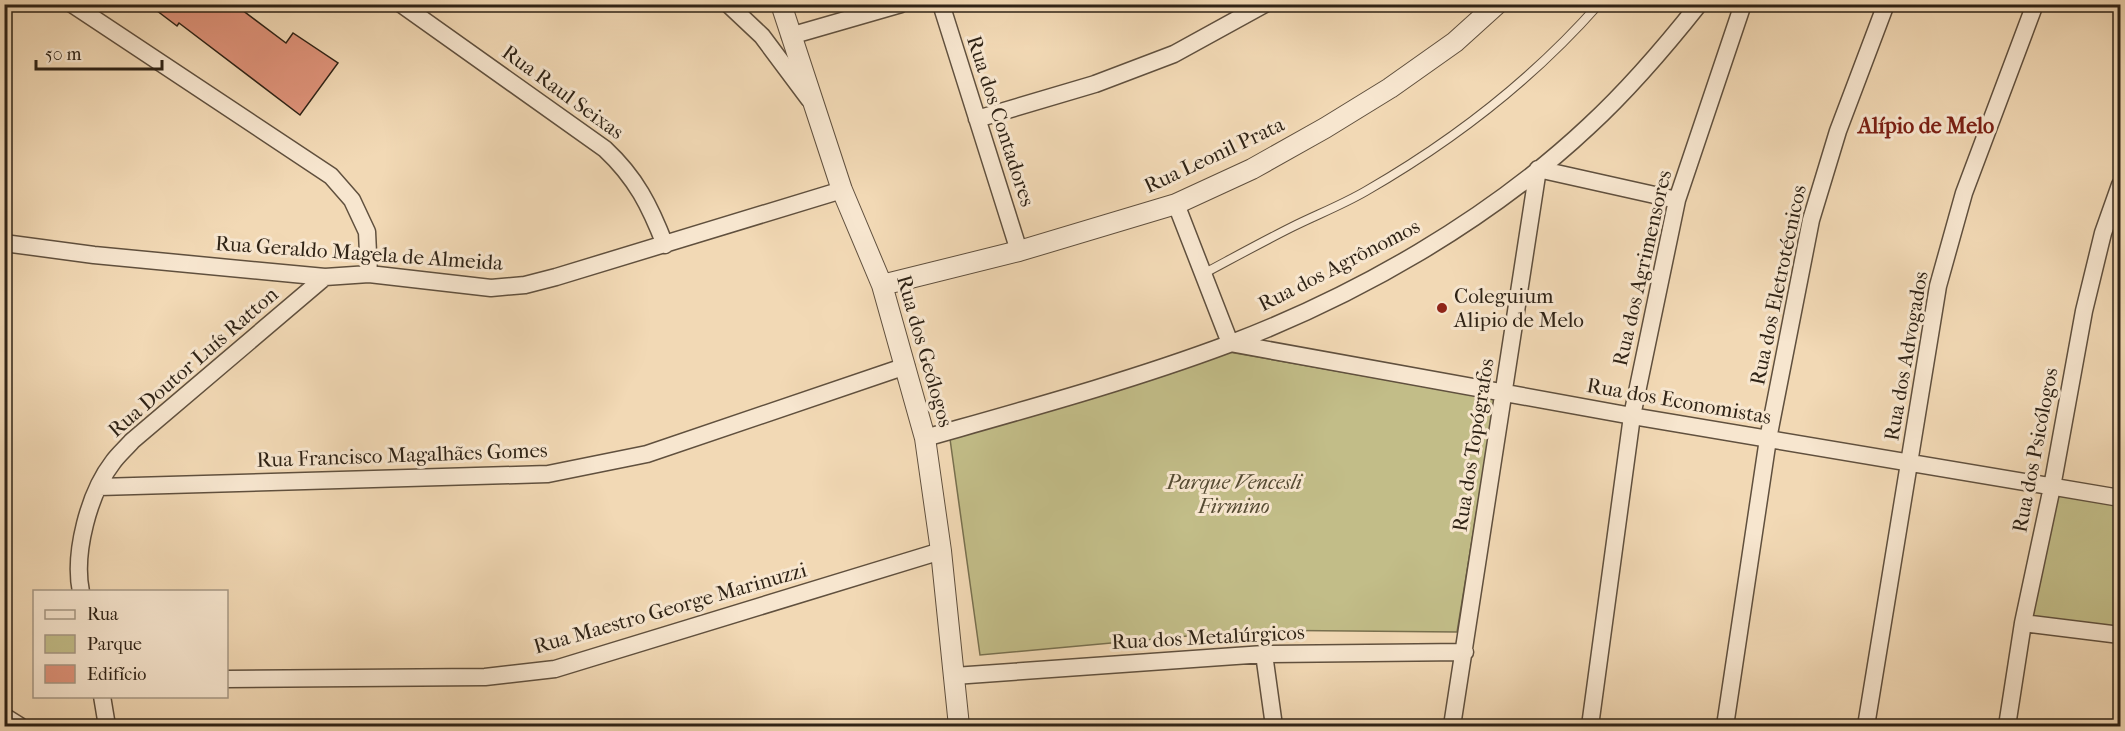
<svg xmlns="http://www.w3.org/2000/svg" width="2125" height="731" font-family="'IM FELL French Canon',serif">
	<rect width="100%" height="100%" fill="#f2d9b5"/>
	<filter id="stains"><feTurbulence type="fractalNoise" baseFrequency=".00333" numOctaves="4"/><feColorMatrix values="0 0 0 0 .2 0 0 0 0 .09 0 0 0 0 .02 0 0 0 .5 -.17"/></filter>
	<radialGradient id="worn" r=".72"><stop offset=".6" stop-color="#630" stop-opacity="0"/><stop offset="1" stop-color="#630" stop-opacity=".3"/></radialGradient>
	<path fill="#c2bd88" stroke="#78704f" stroke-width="1.5" d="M1229,352L1495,399L1457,632L1253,630L980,655L950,439Z
		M2047,490L2120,497V635L2023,623Z"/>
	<path fill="#df937a" stroke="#2f2316" stroke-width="1.5" d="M148,4H234L286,43L293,33L338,63L300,115L179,23L177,26Z"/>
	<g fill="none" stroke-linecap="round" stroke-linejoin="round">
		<g stroke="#60503e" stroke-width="10">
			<path id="service" d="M1203,274C1233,258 1262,242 1292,227C1316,215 1342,205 1366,191C1453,141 1532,80 1599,4"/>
		</g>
		<g stroke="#60503e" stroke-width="19">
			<path id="minor" d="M72,4L331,176L352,200L367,232L369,274
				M401,4L605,149C636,178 650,206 665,245
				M728,4L762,36L809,99
				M941,4L1019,251
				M790,36L901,4
				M977,119L1095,84L1174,54L1265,4
				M1538,169L1677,200
				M1176,204L1230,343
				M4,243L94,255L325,277L369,274L491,288L525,285L556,277L842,190
				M1230,343L1632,416L2120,498
				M925,438C1027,409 1130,381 1229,344C1358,295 1489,220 1589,126C1629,89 1665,47 1699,4
				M99,487L548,474L647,454L906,366
				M81,592C73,553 89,493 113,462C118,455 126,448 132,441L325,277
				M2023,623L2120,635
				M1264,654L1274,726
				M954,676L1264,654L1465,652
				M226,679L485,677L555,669L941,551
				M102,696L107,726
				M4,716L20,726
				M1452,726L1538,169
				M1590,726L1632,416L1677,200L1743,4
				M1725,726L1768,439L1811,220L1838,131L1886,4
				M1866,726L1938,286L1964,193L2035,4
				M2007,726L2023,623L2052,487L2084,311L2103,233L2120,185"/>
		</g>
		<g stroke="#60503e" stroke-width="22">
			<path id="tertiary" d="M781,4L842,190L882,285L925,438L941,551L959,726
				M882,285L1019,251L1176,204L1252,169L1325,128L1390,88L1455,42L1497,4"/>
		</g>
		<use href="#service" stroke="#f7e6cf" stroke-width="8"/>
		<use href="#minor" stroke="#f7e6cf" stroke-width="16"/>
		<use href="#tertiary" stroke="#f7e6cf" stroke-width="20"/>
	</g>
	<circle fill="#8f2418" stroke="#f7e6cf" stroke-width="2" cx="1442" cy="308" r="6"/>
	<g text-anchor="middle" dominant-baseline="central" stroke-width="6" stroke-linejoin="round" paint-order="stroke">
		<g font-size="21" fill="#2f2316" stroke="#f7e6cf">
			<text transform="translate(563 92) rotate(36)">Rua Raul Seixas</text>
			<text transform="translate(1001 121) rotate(72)">Rua dos Contadores</text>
			<text transform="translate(1214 155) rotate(-25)">Rua Leonil Prata</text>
			<text transform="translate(359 253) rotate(4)">Rua Geraldo Magela de Almeida</text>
			<text transform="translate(1339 265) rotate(-27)">Rua dos Agrônomos</text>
			<text transform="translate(1642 268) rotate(-77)">Rua dos Agrimensores</text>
			<text transform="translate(1778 285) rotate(-78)">Rua dos Eletrotécnicos</text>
			<text transform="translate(925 351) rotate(74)">Rua dos Geólogos</text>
			<text transform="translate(1906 356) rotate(-80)">Rua dos Advogados</text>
			<text transform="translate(193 362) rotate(-41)">Rua Doutor Luís Ratton</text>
			<text transform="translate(1679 401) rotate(10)">Rua dos Economistas</text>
			<text transform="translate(1473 445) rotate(-81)">Rua dos Topógrafos</text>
			<text transform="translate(2035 450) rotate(-79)">Rua dos Psicólogos</text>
			<text transform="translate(402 455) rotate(-2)">Rua Francisco Magalhães Gomes</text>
			<text transform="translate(670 608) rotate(-16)">Rua Maestro George Marinuzzi</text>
			<text transform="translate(1208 637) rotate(-3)">Rua dos Metalúrgicos</text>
		</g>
		<g font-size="21" fill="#2f2316" stroke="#f7e6cf" text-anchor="start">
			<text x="1454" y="296">Coleguium<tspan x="1454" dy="24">Alipio de Melo</tspan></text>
		</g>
		<g font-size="21" font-style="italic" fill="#544a32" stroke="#f7e6cf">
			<text x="1234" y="482">Parque Vencesli<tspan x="1234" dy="24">Firmino</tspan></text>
		</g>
		<g font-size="22" font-weight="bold" fill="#7a1f14" stroke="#f7e6cf">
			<text x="1926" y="126">Alípio de Melo</text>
		</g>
	</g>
	<rect width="2125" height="731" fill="none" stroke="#f2d9b5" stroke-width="24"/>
	<rect x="6" y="6" width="2113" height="719" fill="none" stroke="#2f2316" stroke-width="3"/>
	<rect x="12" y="12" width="2101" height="707" fill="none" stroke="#2f2316" stroke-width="1.5"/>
	<rect x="33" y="590" width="195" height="108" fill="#f7e6cf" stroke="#a79885" stroke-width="1.5"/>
	<rect x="45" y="610" width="30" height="9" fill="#f7e6cf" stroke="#a79885" stroke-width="1.5"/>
	<text x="87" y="620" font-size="18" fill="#2f2316">Rua</text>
	<rect x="45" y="635" width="30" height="18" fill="#c2bd88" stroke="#a79885" stroke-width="1.5"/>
	<text x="87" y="650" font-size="18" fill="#2f2316">Parque</text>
	<rect x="45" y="665" width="30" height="18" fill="#df937a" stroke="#a79885" stroke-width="1.5"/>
	<text x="87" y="680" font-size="18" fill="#2f2316">Edifício</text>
	<path d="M36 60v9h126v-9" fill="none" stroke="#2f2316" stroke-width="3"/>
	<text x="45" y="60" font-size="18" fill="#2f2316" stroke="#f7e6cf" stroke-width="4.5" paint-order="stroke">50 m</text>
	<rect width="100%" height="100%" filter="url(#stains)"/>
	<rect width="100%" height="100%" fill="url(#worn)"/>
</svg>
